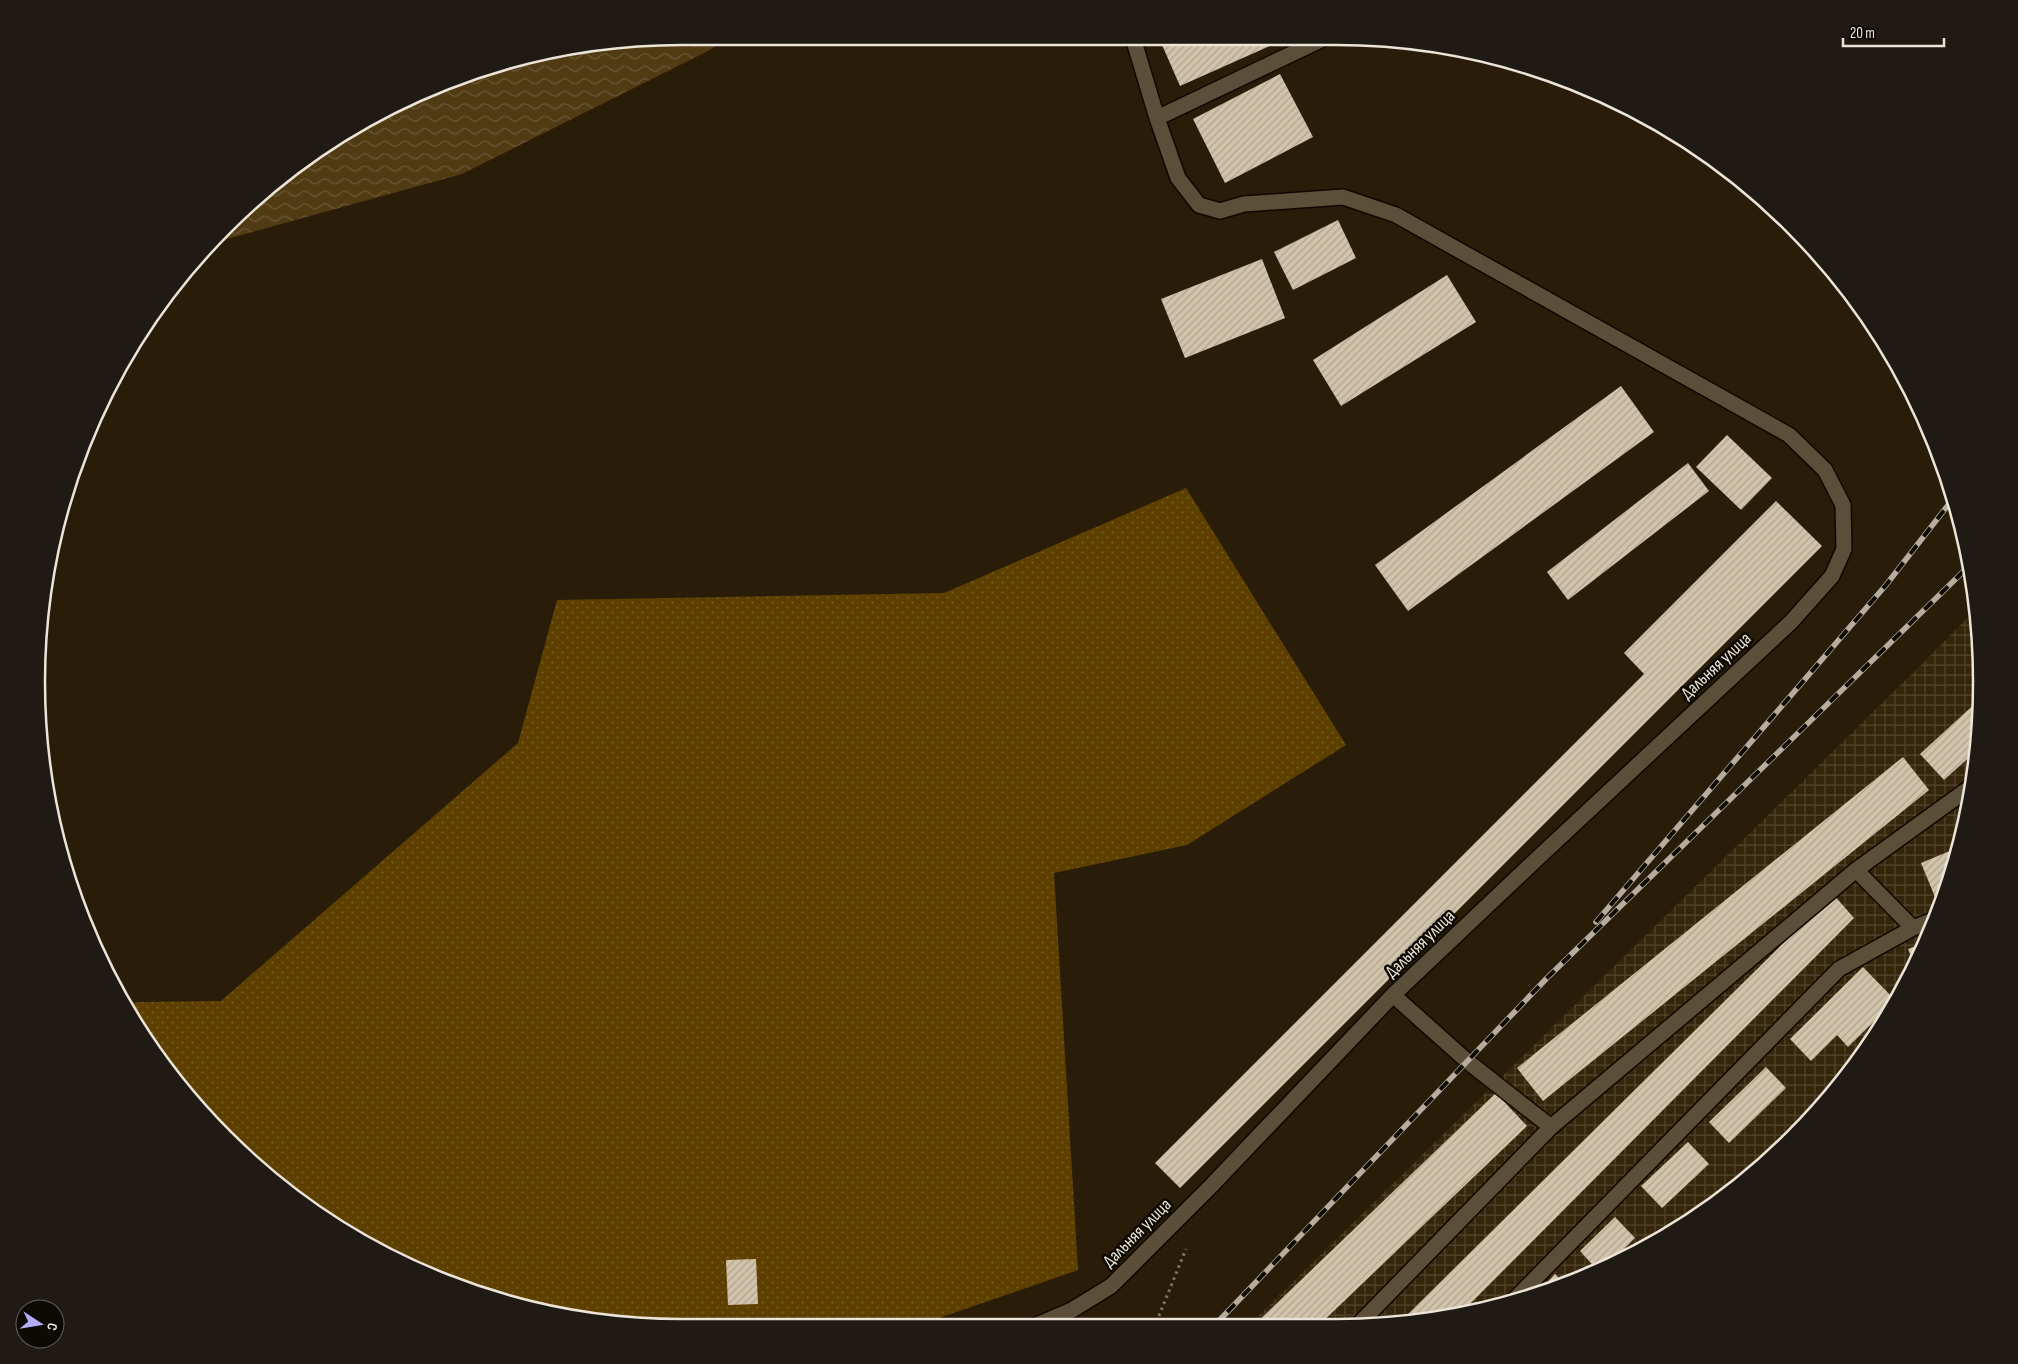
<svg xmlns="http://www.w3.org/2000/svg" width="2018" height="1364" font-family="'Sofia Sans Condensed',sans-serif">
	<defs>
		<pattern id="industrial-grid" width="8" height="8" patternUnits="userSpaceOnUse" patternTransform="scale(1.25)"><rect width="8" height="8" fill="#35260b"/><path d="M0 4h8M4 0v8" fill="none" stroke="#52452e"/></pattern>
		<pattern id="garden-dots" width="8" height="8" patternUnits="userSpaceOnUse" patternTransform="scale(1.25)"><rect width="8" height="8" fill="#5d3f00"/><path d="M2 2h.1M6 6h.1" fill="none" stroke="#745b24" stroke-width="1.8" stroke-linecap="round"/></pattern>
		<pattern id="water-waves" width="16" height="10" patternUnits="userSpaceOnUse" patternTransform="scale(1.25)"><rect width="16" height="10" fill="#513b13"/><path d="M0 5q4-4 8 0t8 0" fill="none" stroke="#6a5735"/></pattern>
		<pattern id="building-hatch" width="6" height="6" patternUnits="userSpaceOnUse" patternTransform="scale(1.25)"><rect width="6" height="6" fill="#d2c3ab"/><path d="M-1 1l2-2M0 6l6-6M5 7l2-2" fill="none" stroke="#afa390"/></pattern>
	</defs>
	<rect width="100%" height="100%" fill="#291d0a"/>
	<path fill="url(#industrial-grid)" d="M1975,610L1982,682L1969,808L1933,929L1873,1041L1793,1138L1695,1219L1583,1278L1462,1315L1336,1328H1246L1926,660Z"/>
	<path fill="url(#garden-dots)" d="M1186,488L1346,745L1187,845L1054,873L1078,1270L910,1328H682L556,1315L396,1261L289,1194L226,1139L123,1005L137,1002L221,1001L518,743L557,600L944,593Z"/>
	<path fill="url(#water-waves)" d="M721,41L710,50L462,174L209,244L226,225L323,145L475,70L597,42Z"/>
	<path fill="url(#building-hatch)" d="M1290,37L1180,86L1159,38Z
		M1280,74L1313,137L1225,183L1193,119Z
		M1338,220L1356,258L1293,290L1274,252Z
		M1262,259L1285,318L1185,358L1161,299Z
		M1447,275L1476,322L1341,406L1313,360Z
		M1621,386L1654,432L1408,611L1375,565Z
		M1727,435L1772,478L1741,510L1696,467Z
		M1688,463L1709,491L1568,600L1547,572Z
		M1776,501L1822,546L1180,1188L1155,1163L1644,674L1624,653Z
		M1980,699L1975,752L1944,780L1920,754Z
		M1903,757L1929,790L1543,1101L1517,1068Z
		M1957,848L1941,901L1937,902L1921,863Z
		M1833,894L1854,918L1458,1316L1401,1321Z
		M1926,942L1920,952L1914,964L1908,949Z
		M1863,967L1895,1000L1893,1003L1848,1047L1837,1035L1811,1061L1790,1039Z
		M1766,1067L1786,1088L1729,1143L1709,1122Z
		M1496,1093L1527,1126L1316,1328H1251Z
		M1688,1142L1709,1164L1662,1208L1641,1186Z
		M1615,1217L1635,1238L1608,1265L1598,1271L1580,1251Z
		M756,1259L758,1304L728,1305L726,1260Z
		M1555,1274L1565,1284L1537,1293Z"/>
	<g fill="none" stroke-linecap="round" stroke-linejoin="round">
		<g stroke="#110700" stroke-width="18">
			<path id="minor" d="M1157,118L1329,36
				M1856,870L1972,786
				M1393,995L1467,1061L1551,1127
				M1515,1299L1839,969L1913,928L1936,919
				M1357,1326L1551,1127L1856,870L1913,928
				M1030,1328L1072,1310L1111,1286L1211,1186L1393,995L1541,855L1791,622L1832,576L1844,549L1843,505L1825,470L1789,435L1396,215L1343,197L1244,204L1220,211L1199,205L1178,178L1157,118L1133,38"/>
		</g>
		<path stroke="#807666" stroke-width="3" stroke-dasharray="2.5 4" stroke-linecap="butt" d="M1154,1328L1186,1249"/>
		<use href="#minor" stroke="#5b4f3a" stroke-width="15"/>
		<g stroke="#b6ad9f" stroke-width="5.5">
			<path id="rail" d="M1596,922L1886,585L1952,500
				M1212,1328L1546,979L1970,565"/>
		</g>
		<use href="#rail" stroke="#0d0903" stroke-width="4" stroke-dasharray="11" stroke-linecap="butt"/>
	</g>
	<g text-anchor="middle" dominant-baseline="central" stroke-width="5" stroke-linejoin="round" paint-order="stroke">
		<g font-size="18" fill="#ece4d8" stroke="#0d0903">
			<text transform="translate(1716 666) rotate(-43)">Дальняя улица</text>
			<text transform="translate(1420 944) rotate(-44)">Дальняя улица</text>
			<text transform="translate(1137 1233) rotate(-45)">Дальняя улица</text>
		</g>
	</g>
	<path d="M0 0H2018V1364H0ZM682 45H1336A637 637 0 0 1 1973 682V682A637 637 0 0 1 1336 1319H682A637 637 0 0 1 45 682V682A637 637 0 0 1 682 45Z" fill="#1f1b14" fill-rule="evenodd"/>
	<path fill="none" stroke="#ece4d8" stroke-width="2.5" d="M682 45H1336A637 637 0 0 1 1973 682V682A637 637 0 0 1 1336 1319H682A637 637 0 0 1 45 682V682A637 637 0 0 1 682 45Z"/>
	<g transform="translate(40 1324) rotate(102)"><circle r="24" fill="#0d0903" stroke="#666158"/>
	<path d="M0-4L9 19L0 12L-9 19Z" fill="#b5acf8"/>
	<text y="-8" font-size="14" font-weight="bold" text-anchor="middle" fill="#ece4d8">С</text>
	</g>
	<path d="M1843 38v8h101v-8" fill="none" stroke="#ece4d8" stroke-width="2.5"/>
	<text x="1850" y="38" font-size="15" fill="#ece4d8" stroke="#0d0903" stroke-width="4" paint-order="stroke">20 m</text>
</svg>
